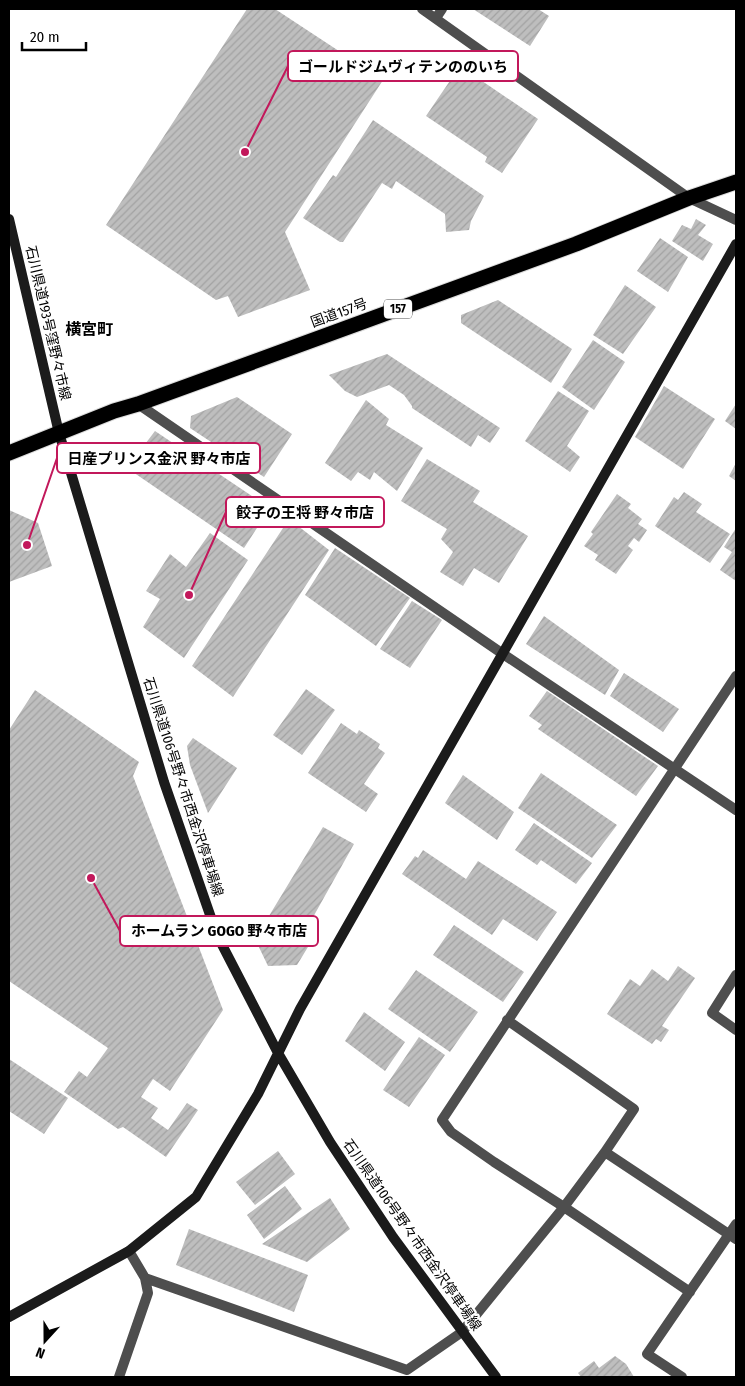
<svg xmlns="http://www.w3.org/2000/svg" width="745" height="1386" font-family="'Fira Sans Condensed','Noto Sans JP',sans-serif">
	<defs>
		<pattern id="building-hatch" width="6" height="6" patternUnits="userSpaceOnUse" patternTransform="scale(1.25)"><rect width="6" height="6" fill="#bebebe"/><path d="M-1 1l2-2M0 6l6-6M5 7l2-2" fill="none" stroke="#a2a2a2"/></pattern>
	</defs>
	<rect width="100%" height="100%" fill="#fff"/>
	<path fill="url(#building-hatch)" d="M247,9H275L383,80L285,232L310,290L238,317L228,296L216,300L106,225Z
		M473,9H538L549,16L530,46Z
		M460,66L538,119L502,173L485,162L487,157L426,116Z
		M373,120L484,196L471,221L469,230L446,232L445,214L396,181L392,189L382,183L343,242H340L303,218L333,175L336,177Z
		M696,219L706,225L698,235L713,244L703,261L672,241L682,225L691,229Z
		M660,238L688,257L668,292L637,271Z
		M625,285L656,307L623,354L593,335Z
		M498,300L572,349L551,383L461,323V315Z
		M593,340L625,362L594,410L562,387Z
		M387,354L500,428L490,443L478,435L471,447L412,408V406L404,395L389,385L357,397L345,391L329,375Z
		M664,386L715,419L683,469L635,437Z
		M558,391L589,411L567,446L580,457L570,472L525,441Z
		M237,397L292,434L264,477L190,428L191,416Z
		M366,400L389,419L386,425L423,448L397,491L374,472L370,480L358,472L351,481L325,463Z
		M736,404V429L725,421Z
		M155,431L270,508L244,548L127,468Z
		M427,459L480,491L473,502L528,536L499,583L474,568L463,586L440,572L453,552L441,539L447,529L401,501Z
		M736,463V481L729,476Z
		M684,492L702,504L696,512L730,534L710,563L655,526L674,497L678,500Z
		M617,494L631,504L628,508L642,519L638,524L647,530L639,542L634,538L628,546L633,550L616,574L595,560L598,555L584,546L593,534L591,532Z
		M9,510L38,523L52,566L9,582Z
		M289,519L329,550L233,697L192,666Z
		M736,528V581L720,570L732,552L724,547Z
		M210,533L248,560L184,658L143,627L160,599L146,591L170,554L186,567Z
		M335,548L410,598L376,646L305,595Z
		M412,601L442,620L410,668L380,649Z
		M544,616L619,670L605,695L526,644Z
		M624,673L679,709L663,732L610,696Z
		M306,689L335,710L302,755L273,735Z
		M35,690L139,762L133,776L223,1010L170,1091L153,1079L141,1097L158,1108L151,1118L168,1130L187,1103L198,1110L166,1157L123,1127L118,1129L64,1092L79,1071L87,1077L108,1048L9,981V730Z
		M547,691L658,766L636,796L538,729L542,725L529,716Z
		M341,723L357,734L359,730L380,744L378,748L385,753L364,784L378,794L366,812L308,773Z
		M193,738L237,768L208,813L190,765L187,746Z
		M541,773L617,825L592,858L518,808Z
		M463,775L514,812L497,840L445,803Z
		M534,823L592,863L576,884L541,860L537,865L515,850Z
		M323,827L354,844L303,935L311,942L297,965L268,966L255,939Z
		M423,850L466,879L478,861L557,912L537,941L503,919L492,935L402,874L415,856L418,858Z
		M454,925L524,972L503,1002L433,955Z
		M678,966L695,978L662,1026L669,1030L661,1042L656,1039L652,1044L607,1014L630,979L640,986L652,969L668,981Z
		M416,970L478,1012L450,1052L388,1009Z
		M364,1012L405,1042L385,1071L345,1041Z
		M419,1037L445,1055L409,1107L383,1090Z
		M9,1059L68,1098L44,1134L9,1111Z
		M278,1151L295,1174L255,1205L236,1182Z
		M285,1186L302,1209L264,1239L247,1215Z
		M330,1198L350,1229L307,1262L262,1244Z
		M189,1229L308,1275L294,1312L176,1265Z
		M615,1356L626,1364L634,1377H581L578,1373L594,1361L599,1368Z"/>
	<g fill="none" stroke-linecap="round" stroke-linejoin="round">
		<g stroke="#dbdbdb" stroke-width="17">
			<path id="highway" d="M9,453L114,411L138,404L576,244L689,198L736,182"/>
		</g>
		<path stroke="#4e4e4e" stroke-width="10" d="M422,9L689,198L736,220
			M436,18L442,9
			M138,404L503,654L736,810
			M736,975L712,1013L736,1030
			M507,1020L634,1109L605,1152
			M145,1278L407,1370L462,1332L564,1207L494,1162L451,1132L442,1120L736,676
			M690,1292L564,1207L605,1152L736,1239
			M119,1377L148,1293L145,1278L129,1251
			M682,1377L647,1354L736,1224"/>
		<path stroke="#1b1b1b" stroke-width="10" d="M9,219L59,433L164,782L217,935L278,1053L330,1142L393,1237L496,1377
			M9,1317L129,1251L196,1197L258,1094L300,1009L736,244"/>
		<use href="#highway" stroke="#000" stroke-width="15"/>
	</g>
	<g text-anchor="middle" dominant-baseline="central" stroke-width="4.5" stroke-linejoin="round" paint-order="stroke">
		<rect fill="#fff" stroke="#4c4c4c" stroke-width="1" x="384" y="299.5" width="28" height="19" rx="4"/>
		<g font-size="12" font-weight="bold" fill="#000">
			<text x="398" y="309">157</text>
		</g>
		<g font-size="14" fill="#000" stroke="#fff">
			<text transform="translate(339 313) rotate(-20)">国道157号</text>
			<text transform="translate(48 323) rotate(77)">石川県道193号窪野々市線</text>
			<text transform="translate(183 787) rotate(72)">石川県道106号野々市西金沢停車場線</text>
			<text transform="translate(412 1235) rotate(55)">石川県道106号野々市西金沢停車場線</text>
		</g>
		<g font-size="16" font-weight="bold" fill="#000" stroke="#fff">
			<text x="89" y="329">横宮町</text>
		</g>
	</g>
	<path fill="none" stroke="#c2185b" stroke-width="2" d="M245 152L288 66M27 545L57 458M189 595L226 512M91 878L120 931"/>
	<g fill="#c2185b" stroke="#fff" stroke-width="2">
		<circle cx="245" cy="152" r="5"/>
		<circle cx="27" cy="545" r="5"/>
		<circle cx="189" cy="595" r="5"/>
		<circle cx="91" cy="878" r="5"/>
	</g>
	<g fill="#fff" stroke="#c2185b" stroke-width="2">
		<rect x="288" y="51" width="230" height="30" rx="5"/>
		<rect x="57" y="443" width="203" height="30" rx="5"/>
		<rect x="226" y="497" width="158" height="30" rx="5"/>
		<rect x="120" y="916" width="198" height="30" rx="5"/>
	</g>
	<g font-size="15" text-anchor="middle" font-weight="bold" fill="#000">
		<text x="403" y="72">ゴールドジムヴィテンののいち</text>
		<text x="159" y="464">日産プリンス金沢 野々市店</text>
		<text x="305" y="518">餃子の王将 野々市店</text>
		<text x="219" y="936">ホームラン GOGO 野々市店</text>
	</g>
	<rect width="745" height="1386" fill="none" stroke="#000000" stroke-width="20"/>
	<g transform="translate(45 1341) rotate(201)" stroke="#ffffff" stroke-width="4" paint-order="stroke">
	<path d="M0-4L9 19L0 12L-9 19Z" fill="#000000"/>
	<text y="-8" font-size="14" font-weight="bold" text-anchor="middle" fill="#000000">N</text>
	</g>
	<path d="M22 42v8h64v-8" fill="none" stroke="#000000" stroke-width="2.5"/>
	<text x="30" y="42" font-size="15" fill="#000000" stroke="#ffffff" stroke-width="4" paint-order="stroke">20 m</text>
</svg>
